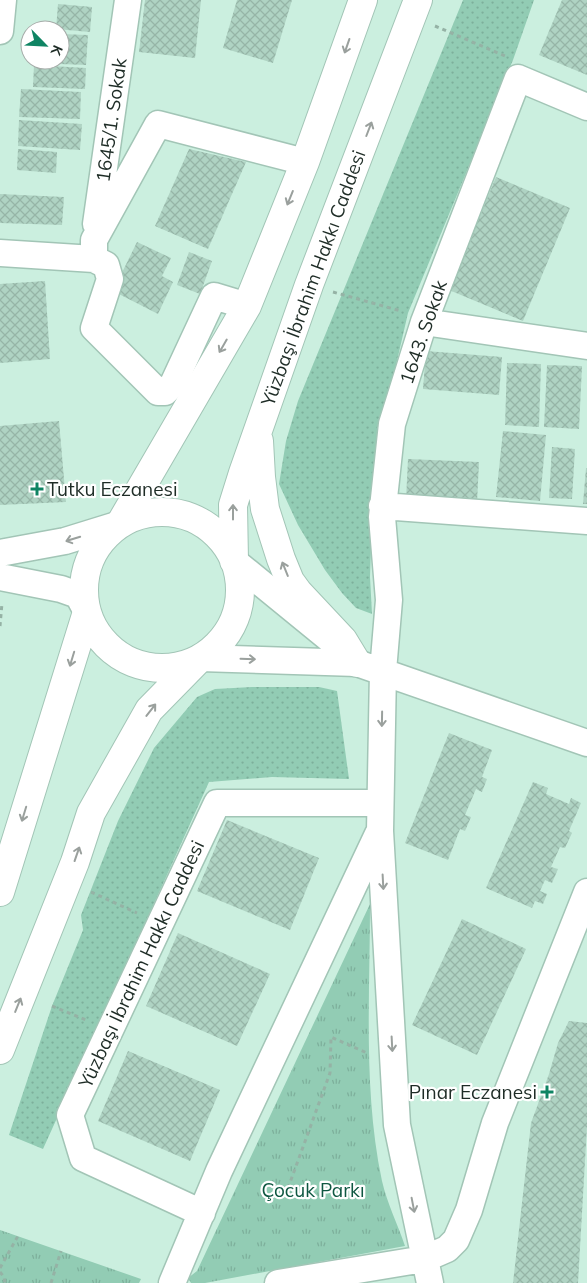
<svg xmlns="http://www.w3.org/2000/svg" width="587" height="1283" font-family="Mulish,sans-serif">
	<defs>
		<pattern id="grass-dots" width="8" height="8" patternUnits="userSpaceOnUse" patternTransform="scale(1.25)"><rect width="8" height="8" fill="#92ccb4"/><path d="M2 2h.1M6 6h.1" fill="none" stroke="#7daf9b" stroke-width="1.8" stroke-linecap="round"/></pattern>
		<pattern id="park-tufts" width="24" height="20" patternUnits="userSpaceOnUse" patternTransform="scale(1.25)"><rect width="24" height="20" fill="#92ccb4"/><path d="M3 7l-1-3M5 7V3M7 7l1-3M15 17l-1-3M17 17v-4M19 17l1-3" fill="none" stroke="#7daf9b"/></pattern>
		<pattern id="building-cross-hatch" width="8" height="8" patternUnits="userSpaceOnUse" patternTransform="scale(1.25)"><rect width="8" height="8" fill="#afd3c3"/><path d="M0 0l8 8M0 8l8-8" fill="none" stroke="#96b5a7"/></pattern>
	</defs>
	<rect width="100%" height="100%" fill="#cbefdf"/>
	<path fill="url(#grass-dots)" d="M463,0H534L513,60L408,313L382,426L372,519L370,577L372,614L356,608L342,593L325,570L298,525L279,484L286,441L298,401Z
		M252,687H319L337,691L349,779L272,777L209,782L43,1149L9,1135L52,1006L83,930L81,915L118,821L154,748L197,697L215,689Z"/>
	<path fill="url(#park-tufts)" d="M370,904C370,996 363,1091 382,1181C387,1203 398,1225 405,1246L205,1283H191L188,1278L197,1271Z
		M0,1230L141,1279L139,1283H0Z"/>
	<path fill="url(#building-cross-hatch)" d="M145,0H201L195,58L139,52Z
		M237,0H292L273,63L223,48Z
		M562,0H587V75L539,55Z
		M58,4L92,7L90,32L56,29Z
		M60,34L88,35L86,65L33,63L34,60H60Z
		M34,65L86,68L85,89L33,87Z
		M21,89L81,92L80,119L19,117Z
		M19,120L82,124L80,150L18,146Z
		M18,149L57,152L56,173L17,170Z
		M189,149L246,162L208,249L155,226Z
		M496,177L570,208L523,321L449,290Z
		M0,194L64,197L62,225L0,223Z
		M137,242L171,258L162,276L173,282L158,314L113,291Z
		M189,252L212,261L200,294L177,285Z
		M45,281L50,359L0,363V284Z
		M426,351L502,357L499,395L423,389Z
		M507,363L541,364L539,427L505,425Z
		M547,365L582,366L579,429L544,427Z
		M59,421L66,502L0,505V426Z
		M503,431L546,435L540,501L496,497Z
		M552,447L575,449L572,499L549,498Z
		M408,459L479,462L477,503L406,500Z
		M586,468H587V504H583Z
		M449,733L492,750L482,777L487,779L482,792L476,789L465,815L471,817L465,831L460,829L448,860L405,843Z
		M533,782L548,788L546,794L569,804L571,798L581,803L569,831L572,833L565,848L560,847L551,867L558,869L552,883L545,880L540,891L547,894L543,904L535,901L532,908L486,888Z
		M227,820L319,858L290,930L197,891Z
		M462,919L526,949L477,1055L412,1025Z
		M178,933L270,974L237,1046L146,1006Z
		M569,1021L587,1023V1126L578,1283H513L531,1123L549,1074L558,1043Z
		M128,1051L220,1090L190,1161L98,1121Z"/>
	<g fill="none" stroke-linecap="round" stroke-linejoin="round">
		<g stroke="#a2c5b6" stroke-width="29">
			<path id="minor" d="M0,31L3,0
				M96,224L128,0
				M0,253L94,259L106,265L110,279L94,328L158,392H165L173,384L214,296L247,306
				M94,259V240L158,124L305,162
				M424,322L587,346
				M382,506L587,521
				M0,553L65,541L120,524
				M234,561L332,641
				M0,577L61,589L78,595L87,612
				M200,658L357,663L587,743
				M202,1213L83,1158L70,1115L217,803H380
				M172,1283L219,1171L378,834
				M278,1283L424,1259L447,1249L456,1240L469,1210L495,1123L587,892
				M430,1283L397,1125L380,831L383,671L389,600L382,517L392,424L424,322L518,78L587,107"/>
		</g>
		<g stroke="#a2c5b6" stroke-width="30">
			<path id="major" d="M259,441L261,477L265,509L281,559L290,581L298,592L343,640L357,663
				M84 590a78 78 0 1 1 156 0a78 78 0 1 1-156 0Z
				M120,524L247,306L305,162L363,0
				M234,561L233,505L243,473L309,285L418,0
				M0,892L87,612
				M0,1050L75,862L91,813L149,710L199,659"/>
		</g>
		<path stroke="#95b2a5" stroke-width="3" stroke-dasharray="4 4" stroke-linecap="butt" d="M435,26L505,56
			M333,292L401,311
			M0,626L2,603
			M91,892L137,913
			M52,1006L86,1020
			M288,1188L330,1073L331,1037L367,1053
			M0,1268L18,1236
			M0,1272L4,1277L5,1283
			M51,1283L61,1251"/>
		<use href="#minor" stroke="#fff" stroke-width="26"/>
		<use href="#major" stroke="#fff" stroke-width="28"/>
	</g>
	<defs><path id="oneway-shaft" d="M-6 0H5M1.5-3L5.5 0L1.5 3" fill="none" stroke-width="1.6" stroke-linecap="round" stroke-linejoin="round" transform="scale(1.25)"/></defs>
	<g stroke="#9aa09d">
		<use href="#oneway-shaft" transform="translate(347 46) rotate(109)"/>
		<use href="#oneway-shaft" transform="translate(369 129) rotate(-69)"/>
		<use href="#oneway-shaft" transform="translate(290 198) rotate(112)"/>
		<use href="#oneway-shaft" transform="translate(223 346) rotate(120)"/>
		<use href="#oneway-shaft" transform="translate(233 512) rotate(-90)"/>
		<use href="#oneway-shaft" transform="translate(73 539) rotate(163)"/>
		<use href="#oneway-shaft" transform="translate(285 569) rotate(-112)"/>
		<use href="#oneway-shaft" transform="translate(72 659) rotate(107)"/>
		<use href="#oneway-shaft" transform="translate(248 659) rotate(2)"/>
		<use href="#oneway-shaft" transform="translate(151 710) rotate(-52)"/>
		<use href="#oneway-shaft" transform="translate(382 719) rotate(91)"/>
		<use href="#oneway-shaft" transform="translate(24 814) rotate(107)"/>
		<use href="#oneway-shaft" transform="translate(77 854) rotate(-71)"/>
		<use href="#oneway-shaft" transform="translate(383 882) rotate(87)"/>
		<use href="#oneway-shaft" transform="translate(18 1005) rotate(-68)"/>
		<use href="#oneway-shaft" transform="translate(392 1044) rotate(87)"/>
		<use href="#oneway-shaft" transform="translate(413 1205) rotate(79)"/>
	</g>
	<g fill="#0f8463" stroke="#fff" stroke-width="2">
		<path d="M34.5 481.5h5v5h5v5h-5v5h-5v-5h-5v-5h5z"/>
		<path d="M544.5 1084.5h5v5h5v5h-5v5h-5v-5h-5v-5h5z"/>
	</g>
	<g text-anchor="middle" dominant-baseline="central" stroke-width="4.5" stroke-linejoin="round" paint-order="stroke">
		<g font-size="19" fill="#1e2c26" stroke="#fff">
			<text transform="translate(111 120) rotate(-82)">1645/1. Sokak</text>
			<text transform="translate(313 278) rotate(-70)">Yüzbaşı İbrahim Hakkı Caddesi</text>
			<text transform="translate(423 332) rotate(-71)">1643. Sokak</text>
			<text transform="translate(141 964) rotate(-65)">Yüzbaşı İbrahim Hakkı Caddesi</text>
		</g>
		<g font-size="19" fill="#1e2c26" stroke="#fff" text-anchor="start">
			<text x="47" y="489">Tutku Eczanesi</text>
			<text x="537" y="1092" text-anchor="end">Pınar Eczanesi</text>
		</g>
		<g font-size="19" fill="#0e5741" stroke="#fff">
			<text x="313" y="1190">Çocuk Parkı</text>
		</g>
	</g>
	<g transform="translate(45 45) rotate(114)"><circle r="24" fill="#ffffff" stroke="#a5aba8"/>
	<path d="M0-4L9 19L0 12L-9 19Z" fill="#0f8463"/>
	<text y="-8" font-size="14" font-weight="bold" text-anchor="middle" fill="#1e2c26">K</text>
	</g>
</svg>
